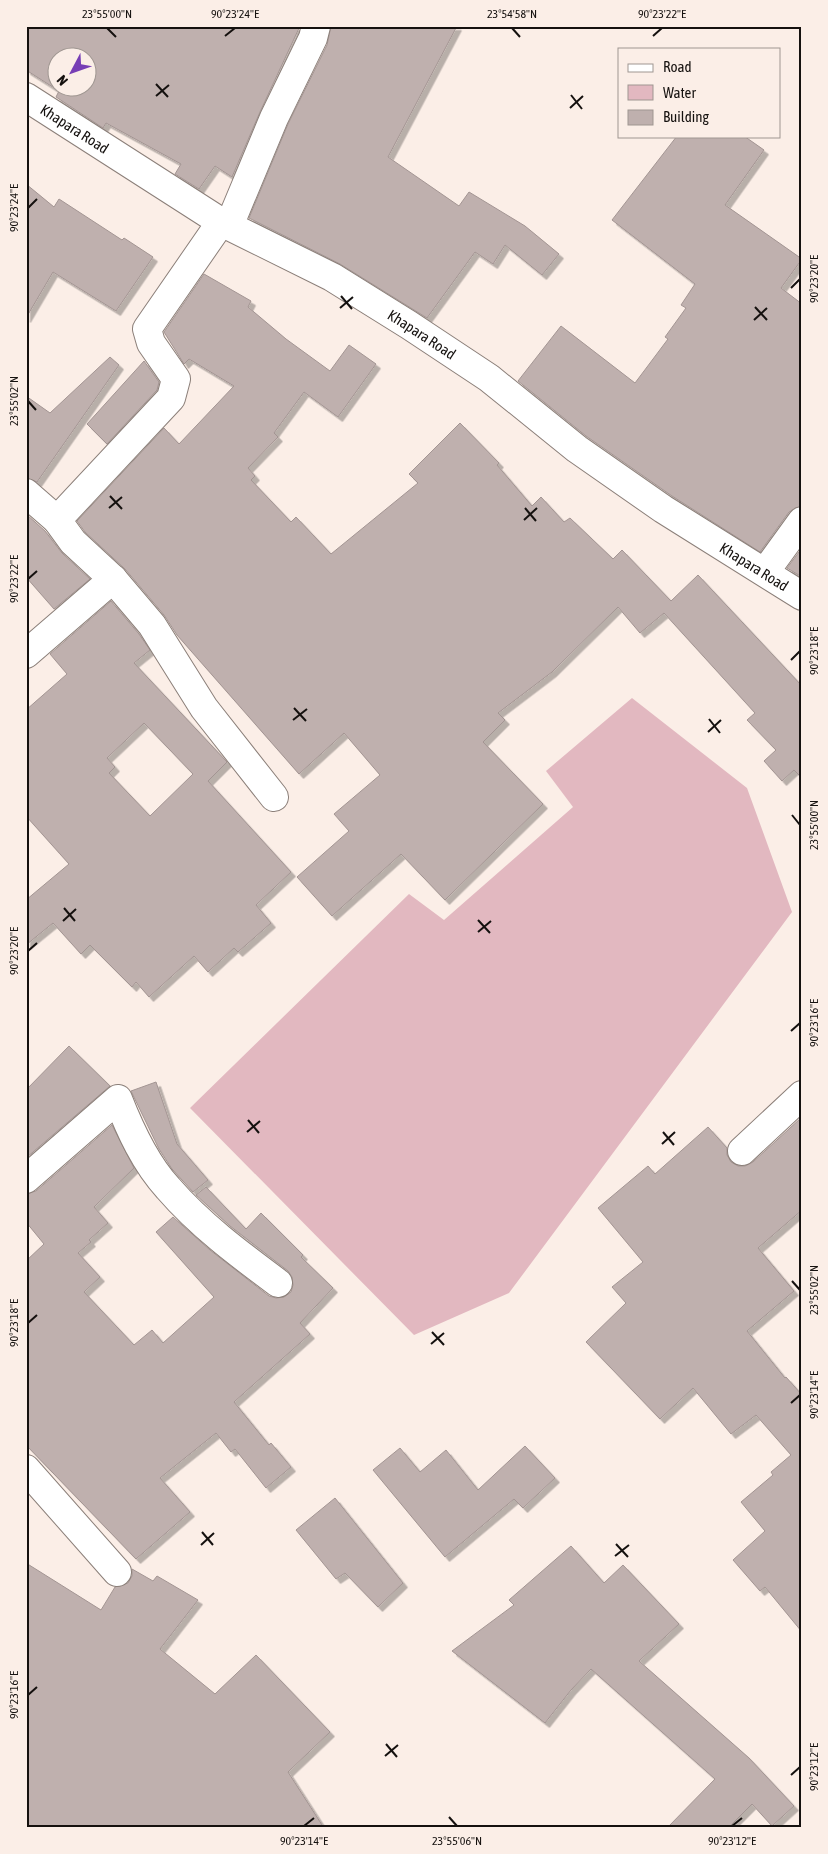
<svg xmlns="http://www.w3.org/2000/svg" width="828" height="1854" font-family="'Asap Condensed',sans-serif">
	<defs>
		<filter id="shadow"><feDropShadow dx="4.5" dy="4.5" stdDeviation="0" flood-color="#0004"/></filter>
	</defs>
	<rect width="100%" height="100%" fill="#fbeee7"/>
	<path fill="#e2b8c0" d="M632,698L747,788L792,912L509,1293L414,1335L190,1108L409,894L444,920L573,807L546,771Z"/>
	<path fill="#bfb0ae" stroke="#a39593" fill-rule="evenodd" filter="url(#shadow)" d="M26,26H300L260,112L232,177L215,166L199,189L175,174L181,164L106,123L103,128L56,97L59,91L26,70ZM58,58H88V88H58Z
		M331,26H457L388,157L459,206L469,192L525,226L559,254L542,275L505,245L493,264L475,252L427,318L340,264L249,218L288,124L327,45Z
		M677,136H744L764,150L725,205L802,259L781,288L802,304V506L789,512L760,552L672,496L586,436L518,381L561,326L635,383L668,339L665,337L686,308L681,305L695,284L612,220Z
		M26,184L54,207L59,199L122,240L124,238L153,257L116,311L53,272L26,318Z
		M204,274L251,301L248,307L286,339L330,371L349,345L376,364L338,417L304,392L274,433L278,437L248,468L255,476L251,480L291,522L296,517L331,554L418,483L409,474L460,423L499,463L497,465L532,506L541,497L564,522L570,518L613,559L622,550L671,601L698,575L802,686V778L794,770L782,781L764,761L776,750L747,720L755,713L664,613L640,633L618,607L552,672L498,713L505,720L483,742L543,804L445,900L401,854L332,916L297,877L349,831L334,814L380,775L344,733L299,774L177,635L164,615L125,569L85,532L77,521L164,428L179,444L234,386L189,359L184,364L164,332Z
		M110,357L119,365L37,482L26,478V396L50,413Z
		M144,361L159,382L157,390L107,444L87,424Z
		M26,514L45,531L62,553L90,579L54,609L26,577Z
		M802,548V577L787,568Z
		M111,601L139,634L150,650L134,663L227,762L208,781L291,872L256,905L271,923L238,952L234,948L208,972L194,956L149,997L136,982L132,987L90,945L81,954L53,923L26,945V900L69,864L26,816V710L67,674L50,654ZM144,723L193,774L150,816L109,773L115,767L107,758Z
		M69,1046L110,1086L26,1158V1090Z
		M156,1082L177,1144L208,1180L193,1192L172,1169L159,1149L131,1091Z
		M802,1117V1210L758,1248L794,1291L747,1331L785,1378L786,1377L802,1395V1632L765,1587L760,1591L733,1560L765,1531L741,1502L773,1475L771,1472L791,1455L756,1415L731,1434L693,1388L660,1419L586,1342L626,1303L612,1287L643,1262L598,1208L648,1166L655,1174L708,1127L727,1148V1155L731,1162L738,1166H745L753,1162Z
		M112,1125L134,1168L94,1207L108,1223L89,1240L91,1242L78,1253L100,1277L84,1292L134,1345L152,1330L163,1343L214,1297L156,1232L173,1217L210,1250L269,1296L276,1298L284,1297L291,1292L293,1285L292,1277L288,1271L230,1226L196,1195L206,1187L246,1229L261,1213L303,1255L301,1257L333,1288L300,1323L310,1334L234,1402L269,1445L271,1443L291,1467L266,1488L235,1449L231,1452L216,1433L160,1478L190,1512L136,1559L26,1445V1261L44,1244L26,1222V1194L36,1191Z
		M525,1446L555,1478L523,1508L514,1499L445,1557L373,1470L400,1448L420,1472L446,1450L478,1490Z
		M335,1498L403,1583L378,1607L345,1573L336,1579L296,1530Z
		M571,1546L604,1583L623,1565L679,1624L639,1661L749,1758L794,1806L772,1826L752,1804L728,1828H667L715,1779L591,1669L571,1690L545,1723L452,1651L514,1605L509,1600Z
		M26,1563L101,1610L115,1587L128,1583L132,1576V1569L153,1581L157,1576L198,1600L160,1649L215,1694L256,1655L330,1732L288,1772L324,1828H26Z"/>
	<g fill="none" stroke-linecap="round" stroke-linejoin="round">
		<g stroke="#8b7f79" stroke-width="30">
			<g id="street">
				<path id="s1" d="M26,97L221,222L332,277L409,325L489,378L577,449L663,509L802,596"/>
				<path d="M221,222L147,329L151,343L176,379L171,398L57,520L73,542L113,579L152,625L204,708L274,797"/>
				<path d="M229,226L274,118L313,38L316,26"/>
				<path d="M26,493L57,520"/>
				<path d="M765,572L802,521"/>
				<path d="M26,654L113,579"/>
				<path d="M742,1151L802,1095"/>
				<path d="M26,1179L118,1099C130,1130 145,1163 168,1188C200,1225 239,1254 278,1283"/>
				<path d="M26,1469L117,1572"/>
			</g>
		</g>
		<use href="#street" stroke="#fff" stroke-width="28"/>
	</g>
	<path fill="none" stroke="#15110f" stroke-width="2" d="M107,28L116,37M512,28L520,37M225,36L235,28M653,36L662,28M156,84L168,97M571,95L582,109M156,96L169,85M570,108L583,96M28,208L37,199M791,288L800,279M341,296L352,309M755,307L767,320M340,308L353,297M754,320L767,308M28,401L36,410M110,496L122,509M109,508L122,497M525,508L536,521M524,520L537,508M28,579L37,571M791,660L800,651M294,708L306,721M709,719L720,733M293,720L307,709M708,732L721,720M792,815L800,825M64,908L75,921M478,920L490,933M63,921L76,909M478,932L491,921M28,951L37,943M791,1031L800,1023M248,1120L259,1133M247,1132L260,1121M663,1132L674,1145M662,1144L675,1132M792,1281L800,1290M28,1323L37,1315M432,1332L444,1345M431,1344L444,1333M791,1403L800,1395M202,1532L213,1545M616,1544L628,1557M201,1545L214,1533M615,1556L629,1545M28,1695L37,1687M386,1744L397,1757M385,1756L398,1745M791,1775L800,1767M449,1817L457,1826M304,1826L314,1818M732,1826L742,1818"/>
	<g text-anchor="middle" dominant-baseline="central" stroke-width="4" stroke-linejoin="round" paint-order="stroke">
		<g font-size="15" fill="#15110f" stroke="#fbeee7">
			<text stroke="none"><textPath href="#s1" startOffset="58">Khapara Road</textPath></text>
			<text stroke="none"><textPath href="#s1" startOffset="462">Khapara Road</textPath></text>
			<text stroke="none"><textPath href="#s1" startOffset="868">Khapara Road</textPath></text>
		</g>
	</g>
	<rect width="828" height="1854" fill="none" stroke="#fbeee7" stroke-width="55"/>
	<rect x="618" y="48" width="162" height="90" fill="#fbeee7" stroke="#9f9691"/>
	<rect x="628" y="64" width="25" height="8" fill="#ffffff" stroke="#9f9691"/>
	<text x="663" y="72" font-size="15" fill="#15110f">Road</text>
	<rect x="628" y="85" width="25" height="15" fill="#e2b8c0" stroke="#9f9691"/>
	<text x="663" y="98" font-size="15" fill="#15110f">Water</text>
	<rect x="628" y="110" width="25" height="15" fill="#bfb0ae" stroke="#9f9691"/>
	<text x="663" y="122" font-size="15" fill="#15110f">Building</text>
	<g transform="translate(72 72) rotate(229)"><circle r="24" fill="#fbeee7" stroke="#9f9691"/>
	<path d="M0-4L9 19L0 12L-9 19Z" fill="#773eb5"/>
	<text y="-8" font-size="14" font-weight="bold" text-anchor="middle" fill="#15110f">N</text>
	</g>
	<rect x="28" y="28" width="772" height="1798" fill="none" stroke="#15110f" stroke-width="2"/>
	<g font-size="12" text-anchor="middle" fill="#15110f">
		<text x="107" y="18">23°55'00"N</text>
		<text x="235" y="18">90°23'24"E</text>
		<text x="512" y="18">23°54'58"N</text>
		<text x="662" y="18">90°23'22"E</text>
		<text transform="translate(14 208) rotate(-90)" y="4">90°23'24"E</text>
		<text transform="translate(814 279) rotate(-90)" y="4">90°23'20"E</text>
		<text transform="translate(14 401) rotate(-90)" y="4">23°55'02"N</text>
		<text transform="translate(14 579) rotate(-90)" y="4">90°23'22"E</text>
		<text transform="translate(814 651) rotate(-90)" y="4">90°23'18"E</text>
		<text transform="translate(814 825) rotate(-90)" y="4">23°55'00"N</text>
		<text transform="translate(14 951) rotate(-90)" y="4">90°23'20"E</text>
		<text transform="translate(814 1023) rotate(-90)" y="4">90°23'16"E</text>
		<text transform="translate(814 1290) rotate(-90)" y="4">23°55'02"N</text>
		<text transform="translate(14 1323) rotate(-90)" y="4">90°23'18"E</text>
		<text transform="translate(814 1395) rotate(-90)" y="4">90°23'14"E</text>
		<text transform="translate(14 1695) rotate(-90)" y="4">90°23'16"E</text>
		<text transform="translate(814 1767) rotate(-90)" y="4">90°23'12"E</text>
		<text x="304" y="1845">90°23'14"E</text>
		<text x="457" y="1845">23°55'06"N</text>
		<text x="732" y="1845">90°23'12"E</text>
	</g>
</svg>
